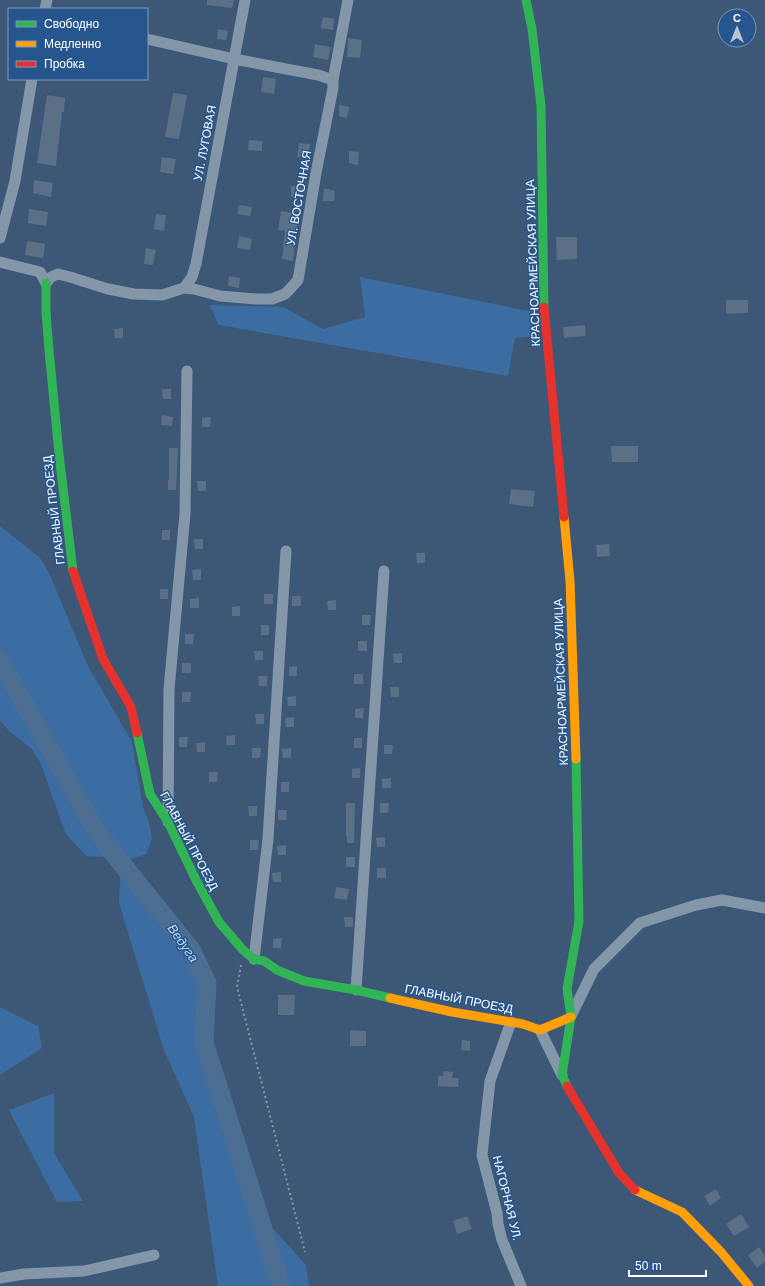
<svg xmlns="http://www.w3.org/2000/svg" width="765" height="1286" font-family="Arial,sans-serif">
	<rect width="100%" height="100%" fill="#3d5776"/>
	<path fill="#3b6da2" d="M360,277L533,312V336L515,338L508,376L219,325L209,305L283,307L323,329L365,317Z
		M0,526L40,558L49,573L88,666L132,742L143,807L149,823L152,838L146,854L132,859L86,856L66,834L40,762L32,749L8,730L0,720Z
		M120,874L183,956L198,983V1037L250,1206L278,1234L306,1265L309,1286H218L194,1117L164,1050L119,903Z
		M0,1007L38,1026L42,1048L0,1075Z
		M54,1093V1153L83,1201L57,1202L9,1110Z"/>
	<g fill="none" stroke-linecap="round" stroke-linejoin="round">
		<path stroke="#4d6e93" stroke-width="19" d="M0,661L98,834L192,951L207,983L204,1042L281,1286"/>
	</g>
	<path fill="#5b6f87" d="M207,0H234L232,8L207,5Z
		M323,17L334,19L333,30L321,28Z
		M218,29L228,31L226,40L217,39Z
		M348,38L362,40L360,58L347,57Z
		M315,44L331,47L328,60L313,57Z
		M263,77L276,79L274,94L261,92Z
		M173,93L187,95L179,139L165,137Z
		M47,95L65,98L64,112H62L56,166L37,163Z
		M339,105L349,107L347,118L339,116Z
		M249,140L262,141V151L248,150Z
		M299,143L310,144L309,158L297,157Z
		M349,151L359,152L358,165L349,163Z
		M162,157L176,159L173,174L160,172Z
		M34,180L53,183L51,197L33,193Z
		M291,186L302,187L301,198L291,197Z
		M324,188L335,191L334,201H323Z
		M239,205L252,207L250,216L237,214Z
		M29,209L48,212L46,226L28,223Z
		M281,211L299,214L293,261L282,259L285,231L278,230Z
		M156,214L166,215L164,231L154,229Z
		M239,236L252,239L250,250L237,248Z
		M556,237H577V259L557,260Z
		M27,241L45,244L43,258L25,255Z
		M146,248L156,250L153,265L144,264Z
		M229,276L240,278L239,288L228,286Z
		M726,300H748V313L726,314Z
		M585,325L586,336L564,338L563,327Z
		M123,328V338H115L114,329Z
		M162,389H171V399H163Z
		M162,415L173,417L172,426L161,425Z
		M211,417L210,427H202V418Z
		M611,446H638V462H612Z
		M169,448H178L176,490H168V480H169Z
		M197,481H206V491H198Z
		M511,489L535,491L533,507L509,504Z
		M162,530H170V540H162Z
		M194,539H203V549H195Z
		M609,544L610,556L597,557L596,545Z
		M416,553H425V563H417Z
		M201,569V580H193L192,570Z
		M160,589H168V599H160Z
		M264,594H273V604H264Z
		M292,596H301V606H292Z
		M199,598V608H190V599Z
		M336,600V610H328L327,601Z
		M240,606V616H232V607Z
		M362,615H371L370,625H362Z
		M261,625H269V635H261Z
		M185,634H194L193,644H185Z
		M358,641H367V651H358Z
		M254,651H263V660H255Z
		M402,653V663H394L393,654Z
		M182,663H191V673H182Z
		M297,666V676H289V667Z
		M354,674H363V684H354Z
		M258,676H267V686H259Z
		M390,687H399V697H391Z
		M182,692H191L190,702H182Z
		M296,696V706H288L287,697Z
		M364,708L363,718H355V709Z
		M255,714H264V724H256Z
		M294,717V727H286L285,718Z
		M235,735V745H227L226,736Z
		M179,737H188L187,747H179Z
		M354,738H362V748H354Z
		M205,742V752H197L196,743Z
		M384,745H393L392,754H384Z
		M252,748H261L260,758H252Z
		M291,748V758H283L282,749Z
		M360,768V778H352V769Z
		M209,772H218L217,782H209Z
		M391,778V788H382V779Z
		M281,782H289V792H281Z
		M346,803H355L354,843H347V836H346Z
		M380,803H389L388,813H380Z
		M248,806H257V816H249Z
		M278,810H287L286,820H278Z
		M385,837V847H377L376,838Z
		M250,840H259L258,850H250Z
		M286,845V855H278L277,846Z
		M346,857H355V867H346Z
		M377,868H386V878H377Z
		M281,872V882H273L272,873Z
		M336,887L349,889L347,900L334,898Z
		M344,917H353V927H345Z
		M282,938L281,948H273V939Z
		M278,995H295L294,1015H278Z
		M350,1030L366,1031V1046H350Z
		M462,1040L470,1041V1051L461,1050Z
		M444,1071L453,1072L452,1078H459L458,1087L438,1086V1076H443Z
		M716,1189L721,1198L710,1206L704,1196Z
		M741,1214L749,1227L734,1236L726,1224Z
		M467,1216L472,1229L457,1234L453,1221Z
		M759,1247L765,1256V1261L757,1268L748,1255Z"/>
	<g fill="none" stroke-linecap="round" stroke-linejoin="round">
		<path stroke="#8497a9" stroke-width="2" stroke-dasharray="2 3" stroke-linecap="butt" d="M241,965L237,987L305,1252"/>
		<path stroke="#8497a9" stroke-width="11" d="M45,9L47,0
			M147,39L234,59L318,75L333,80
			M0,238L15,181L32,79
			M0,262L40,272L46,283L51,277L58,274L70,277L108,289L134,294L162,295L184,288L194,289L220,296L256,299H272L285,294L290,289L298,280L316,173L333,88V80L348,0
			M184,288L192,277L196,264L245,0
			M168,822L169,689L185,514L187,371
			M254,959L268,839L286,551
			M356,990L384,571
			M571,1016L594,969L640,923L696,905L722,900L765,908
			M511,1022L490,1081L482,1155L497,1213L498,1224L502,1240L521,1286
			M540,1030L562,1075
			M0,1278L24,1274L84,1271L154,1255"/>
		<path stroke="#30b455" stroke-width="9" d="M526,0L532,29L541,106L544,307
			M46,283V313L49,350L59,454L73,571
			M137,733L150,794L168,822L196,880L219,922L243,950L254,959L264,961L277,970L304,981L356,990L390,998
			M567,1086L562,1075L571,1017L567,989L579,921L576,759"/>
		<path stroke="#ff9f0a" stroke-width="9" d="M564,517L570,581L576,759
			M390,998L452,1012L523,1024L540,1030L571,1017
			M635,1190L682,1212L721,1252L749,1286"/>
		<path stroke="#e5322d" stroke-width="9" d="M544,307L564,517
			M73,571L103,659L131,707L137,733
			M567,1086L619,1173L635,1190"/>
	</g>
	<g text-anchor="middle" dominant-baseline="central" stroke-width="3" stroke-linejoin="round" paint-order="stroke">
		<g font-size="12" fill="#fff" stroke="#26568d">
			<text transform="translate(205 143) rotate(-79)">УЛ. ЛУГОВАЯ</text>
			<text transform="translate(299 198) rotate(-80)">УЛ. ВОСТОЧНАЯ</text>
			<text transform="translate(533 263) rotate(-92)">КРАСНОАРМЕЙСКАЯ УЛИЦА</text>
			<text transform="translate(54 510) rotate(-97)">ГЛАВНЫЙ ПРОЕЗД</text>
			<text transform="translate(561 682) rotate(-92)">КРАСНОАРМЕЙСКАЯ УЛИЦА</text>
			<text transform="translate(189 841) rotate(62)">ГЛАВНЫЙ ПРОЕЗД</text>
			<text transform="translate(459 999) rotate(11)">ГЛАВНЫЙ ПРОЕЗД</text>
			<text transform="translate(507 1198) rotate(76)">НАГОРНАЯ УЛ.</text>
		</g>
		<g font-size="13" font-style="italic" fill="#c2d9f1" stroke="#26568d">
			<text transform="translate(183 943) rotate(55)">Ведуга</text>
		</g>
	</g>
	<rect x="8" y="8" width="140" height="72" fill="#26568d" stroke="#7d9abb"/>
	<rect x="16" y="21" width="20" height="6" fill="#30b455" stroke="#7d9abb"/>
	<text x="44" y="28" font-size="12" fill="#ffffff">Свободно</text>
	<rect x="16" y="41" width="20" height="6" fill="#ff9f0a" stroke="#7d9abb"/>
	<text x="44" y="48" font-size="12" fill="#ffffff">Медленно</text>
	<rect x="16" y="61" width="20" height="6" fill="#e5322d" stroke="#7d9abb"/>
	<text x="44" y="68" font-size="12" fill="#ffffff">Пробка</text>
	<g transform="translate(737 28)"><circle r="19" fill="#26568d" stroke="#7d9abb"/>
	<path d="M0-3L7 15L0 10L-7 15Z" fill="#bbc4cf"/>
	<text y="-6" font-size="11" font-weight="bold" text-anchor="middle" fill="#ffffff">С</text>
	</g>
	<path d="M629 1270v6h77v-6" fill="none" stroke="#ffffff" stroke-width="2"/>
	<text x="635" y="1270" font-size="12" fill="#ffffff" stroke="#26568d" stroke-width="3" paint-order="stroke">50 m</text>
</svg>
